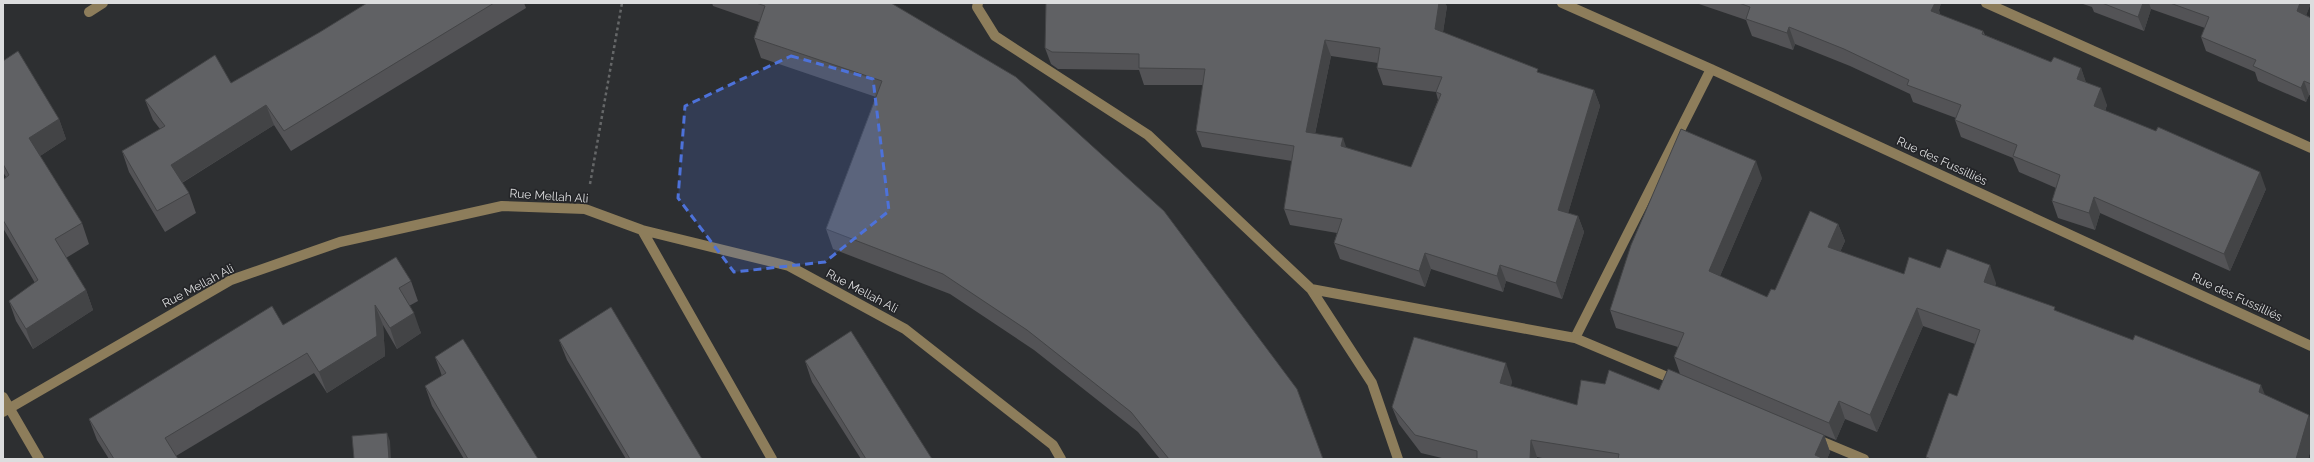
<svg xmlns="http://www.w3.org/2000/svg" width="2314" height="462" font-family="Raleway,sans-serif">
	<rect width="100%" height="100%" fill="#2d2f31"/>
	<g fill="none" stroke-linecap="round" stroke-linejoin="round">
		<path stroke="#656768" stroke-width="2.5" stroke-dasharray="3 3" stroke-linecap="butt" d="M590,184L622,3"/>
		<path stroke="#8d7d5b" stroke-width="10" d="M978,3L977,7L995,36L1148,135L1311,289L1372,383L1398,459
			M1562,3L1711,69L2311,346
			M1986,3L2311,148
			M89,12L103,3
			M642,230L772,459
			M1311,289L1575,338L1677,381
			M1575,338L1711,69
			M3,397L39,459
			M3,412L231,280L340,242L502,206L585,209L642,230L789,266L905,329L1053,445L1061,459
			M1816,439L1864,459"/>
	</g>
	<path fill="#535356" fill-rule="evenodd" d="M367,3H524L526,8L291,151L274,125L182,183L189,193L196,213L165,232L129,172L122,151L160,129L153,120L145,100L231,83L320,32Z
		M712,3H891L1323,459H1160L1138,432L1034,350L950,294L833,249L826,229L876,97L761,58L754,38L759,22L713,6Z
		M1696,3H1941L1939,10L1940,15L1983,31L1985,35L2051,62L2081,68L2086,83L2107,105L2105,111L2266,189L2230,271L2100,213L2095,230L2058,218L2052,201L2056,188L2019,172L2013,158L1961,137L1955,120L1956,118L1913,102L1910,94L1850,66L1795,44L1793,50L1752,36L1746,20Z
		M2080,3H2311L2306,15L2311,18V96L2309,95L2306,102L2258,81L2255,72L2206,51L2201,37L2205,28L2151,9L2144,31L2094,12L2092,7Z
		M1447,6L1443,32L1539,73L1594,90L1600,106L1568,213L1578,216L1584,232L1562,299L1506,281L1503,292L1431,269L1425,287L1340,259L1334,243L1337,233L1290,225L1284,209L1292,161L1202,147L1196,131L1203,85H1144L1139,70L1058,69L1051,64L1045,48ZM1331,56L1378,63L1377,68L1383,85L1436,92L1438,100L1411,167L1346,148L1315,134Z
		M3,61L59,119L66,139L40,156L82,223L89,244L66,258L86,290L93,310L33,349L16,321L9,301L35,283L3,228V180L6,177L3,172Z
		M1762,178L1720,276L1767,297L1775,290L1838,224L1845,241L1840,252L1904,274L1940,268L1996,283L1995,286L2056,311L2265,395L2311,449L2308,459H1927L1926,457L1957,396L1975,344L1923,326L1877,432L1845,419L1836,440L1824,435L1830,452L1827,459H1547L1537,457V459H1446L1421,453L1399,424L1392,407L1512,381L1511,386L1577,405L1605,384L1659,390L1680,374L1674,357L1678,347L1616,328L1610,310Z
		M411,281L418,301L409,306L421,333L397,349L383,325L385,356L327,393L314,373L176,456L178,459H109L97,440L89,419L283,325Z
		M559,340L702,459H626L567,360Z
		M435,357L538,459H464L432,406L425,386L442,376Z
		M805,361L932,459H861L812,382Z"/>
	<path fill="#434446" d="M1439,3H1445L1447,6L1441,45L1435,29Z
		M1932,3H1941L1939,10L1941,18L1931,11Z
		M2143,3H2149L2151,9L2144,31L2138,17Z
		M2300,3H2311L2302,26L2297,11Z
		M1789,27L1795,44L1793,50L1787,33Z
		M1325,40L1331,56L1312,148L1306,132Z
		M2081,68L2087,85L2077,79Z
		M2304,81L2309,95L2306,102L2301,88Z
		M2101,88L2107,105L2100,123L2094,106Z
		M1594,90L1600,106L1564,227L1558,210Z
		M266,105L274,125L178,185L171,165Z
		M59,119L66,139L37,158L29,138Z
		M1343,138L1349,155L1341,146Z
		M1756,161L1762,178L1715,288L1709,271Z
		M2260,172L2266,189L2230,271L2224,254Z
		M2094,197L2100,213L2095,230L2089,213Z
		M1578,216L1584,232L1562,299L1556,283Z
		M1838,224L1845,241L1834,265L1828,247Z
		M1425,253L1431,269L1425,287L1419,271Z
		M1500,265L1506,281L1503,292L1497,276Z
		M1990,265L1996,283L1990,299L1984,282Z
		M86,290L93,310L33,349L26,329Z
		M375,305L383,325L385,356L327,393L319,372Z
		M1917,308L1923,326L1877,432L1870,415Z
		M414,313L421,333L397,349L390,328Z
		M1506,363L1512,381L1507,401L1500,383Z
		M2261,385L2268,402L2259,392Z
		M1839,401L1845,419L1836,440L1829,423Z
		M2309,415L2311,419V449L2308,459H2296Z
		M387,433L390,441L391,459H389Z
		M1824,435L1830,452L1827,459H1816L1815,455Z
		M1531,440L1537,457V459H1530Z"/>
	<path fill="#606164" stroke="#434446" fill-rule="evenodd" d="M367,3H494L284,131L266,105L171,165L189,193L157,211L122,151L165,126L145,100L215,55L231,83L320,32Z
		M756,3H891L1016,77L1164,211L1297,389L1323,459H1169L1131,412L1027,330L943,274L826,229L882,81L754,38L765,6Z
		M1046,3H1439L1435,29L1538,69L1537,72L1594,90L1558,210L1578,216L1556,283L1500,265L1497,276L1425,253L1419,271L1334,243L1342,219L1284,209L1294,146L1196,131L1205,69L1139,68V54L1052,52L1045,48ZM1325,40L1380,48L1377,68L1442,77L1436,92L1441,94L1411,167L1341,146L1343,138L1306,132Z
		M1739,3H1935L1931,11L1983,31L1982,34L2051,62L2054,57L2081,68L2077,79L2101,88L2094,106L2156,131L2158,127L2260,172L2224,254L2094,197L2089,213L2052,201L2060,175L2013,156L2017,145L1955,120L1961,105L1907,85L1909,80L1844,49L1789,27L1787,33L1746,19L1750,7Z
		M2102,3H2143L2138,17Z
		M2170,3H2300L2297,11L2311,18V84L2304,81L2301,88L2253,66L2256,60L2201,37L2209,17Z
		M18,51L59,119L29,138L82,223L55,239L86,290L26,329L9,301L38,280L3,220V180L9,175L3,164V61Z
		M1681,129L1756,161L1709,271L1767,297L1771,289L1775,290L1810,211L1838,224L1828,247L1904,274L1909,257L1940,268L1947,249L1990,265L1984,282L2055,307L2054,310L2133,340L2135,335L2261,385L2259,392L2309,415L2296,459H1931L1926,457L1949,393L1957,396L1980,330L1917,308L1870,415L1839,401L1829,423L1674,357L1684,333L1610,310L1631,245Z
		M396,257L411,281L399,288L414,313L390,328L375,305L377,336L319,372L307,353L165,438L178,459H114L89,419L272,306L283,325Z
		M611,307L702,459H630L559,340Z
		M851,331L932,459H866L805,361Z
		M1414,337L1506,363L1500,383L1577,405L1581,380L1605,384L1609,370L1659,390L1668,369L1824,435L1815,455L1824,459H1618L1619,454L1531,440L1530,459H1477V451L1415,435L1392,407Z
		M463,339L538,459H468L425,386L446,373L435,357Z
		M387,433L389,459H354L352,436Z"/>
	<path fill="#4d72da" fill-opacity="0.2" stroke="#4d72da" stroke-width="3" stroke-dasharray="8 5" stroke-linejoin="round" d="M791,56L873,79L889,211L825,262L734,272L678,198L685,106Z"/>
	<g text-anchor="middle" dominant-baseline="central" stroke-width="3.5" stroke-linejoin="round" paint-order="stroke">
		<g font-size="12" fill="#dcddde" stroke="#242528">
			<text transform="translate(1942 161) rotate(25)">Rue des Fussilliés</text>
			<text transform="translate(549 196) rotate(4)">Rue Mellah Ali</text>
			<text transform="translate(198 286) rotate(-28)">Rue Mellah Ali</text>
			<text transform="translate(862 291) rotate(28)">Rue Mellah Ali</text>
			<text transform="translate(2237 297) rotate(25)">Rue des Fussilliés</text>
		</g>
	</g>
	<rect width="2314" height="462" fill="none" stroke="#dcddde" stroke-width="8"/>
</svg>
